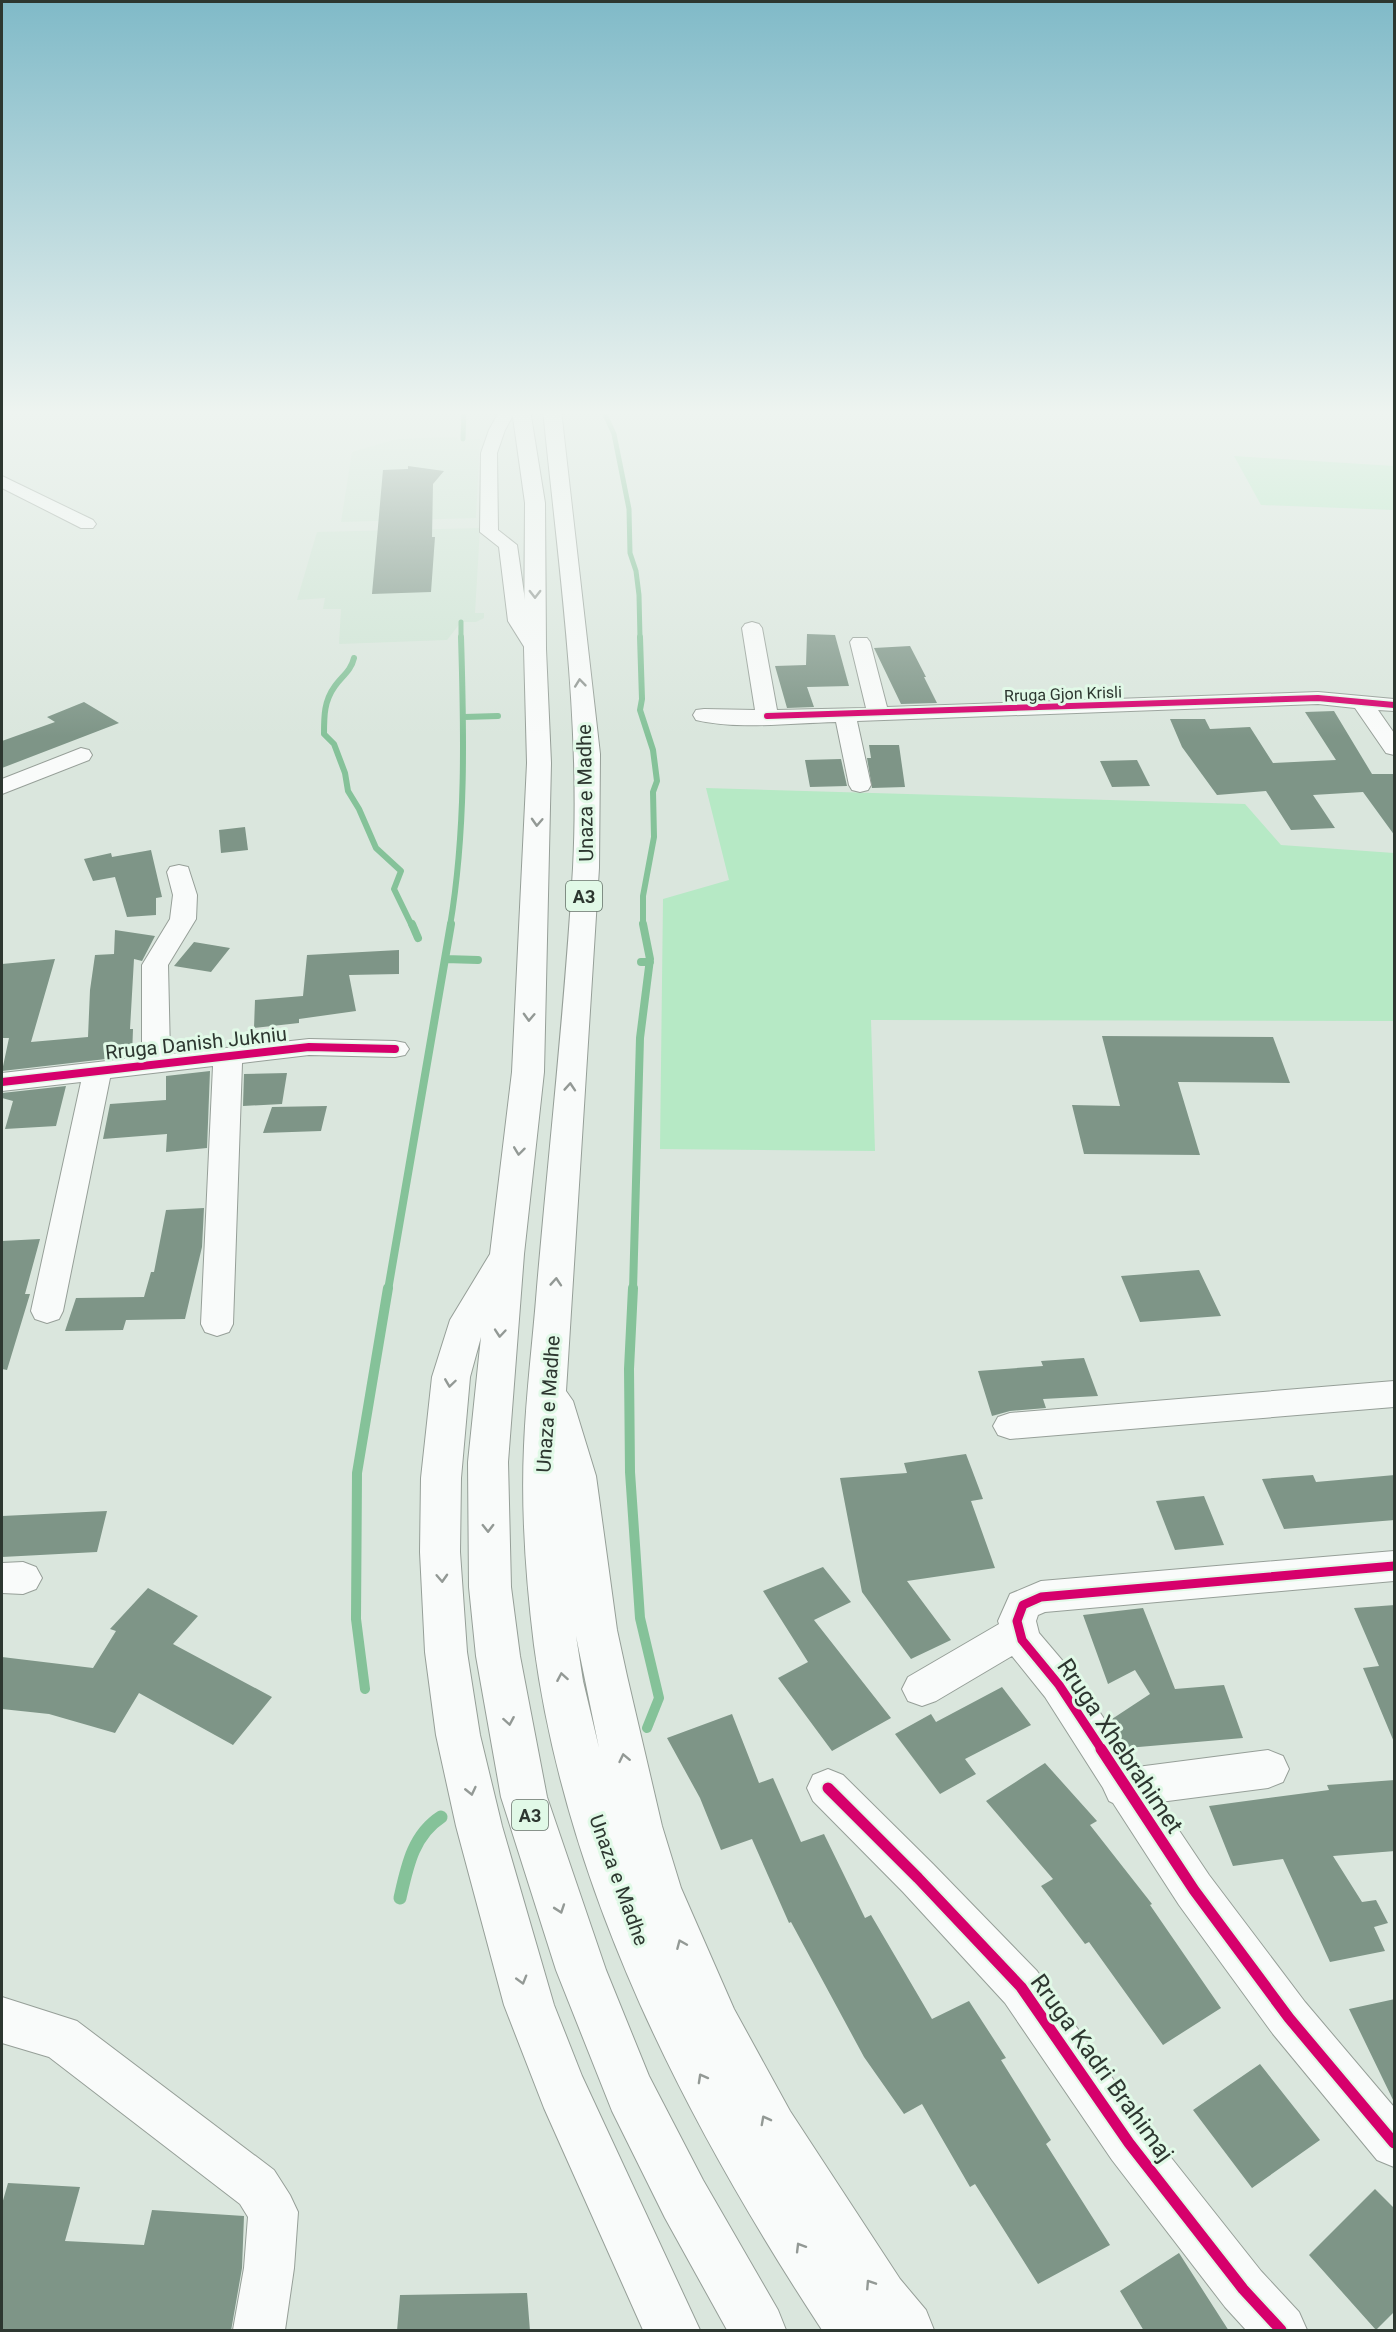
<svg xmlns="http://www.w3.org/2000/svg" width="1396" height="2332" font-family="Roboto,sans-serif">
	<rect width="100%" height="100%" fill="#dae6dd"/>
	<path fill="#cee4d4" d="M457,437L458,440L480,439L476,518L341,522L352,452L397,439Z
		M480,528L475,613H484V618L476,622H461L447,640L339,644L341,609H323L325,598L297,600L317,532Z"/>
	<path fill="#b6e9c5" d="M1234,456L1394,466V510L1261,505Z
		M706,788L1245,804L1281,845L1394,853V1021L871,1020L875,1151L660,1149L663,899L729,880Z"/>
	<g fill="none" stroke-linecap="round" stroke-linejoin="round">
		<path stroke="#85c299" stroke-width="5" d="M603,410L614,434L629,509L630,553L636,571L639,595L640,638
			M463,439L464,410
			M461,622V638"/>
		<path stroke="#85c299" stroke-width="6" d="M640,637L642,699L640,710L653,750L657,781L653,792L654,837L643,896V926
			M354,658C351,671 342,676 335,686C324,701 324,716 324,734L334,744L345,773L348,791L359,809L376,848L401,871L394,889L412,926
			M464,717L498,716
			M450,926C466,831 464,733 461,637"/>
		<path stroke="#85c299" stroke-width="8" d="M412,924L418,938
			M445,959L478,960
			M641,962H650
			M388,1290L451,924
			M633,1290L640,1038L650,959L643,924"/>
		<path stroke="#85c299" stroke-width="10" d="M633,1288L629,1369L630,1472L640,1618L659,1698L647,1728
			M365,1689L356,1619L357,1473L388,1288"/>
		<path stroke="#85c299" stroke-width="13" d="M400,1898C407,1867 413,1835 441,1817"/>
	</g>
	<path fill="#7e9587" d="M408,466L444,471L433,484L432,537H435L431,592L372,594L383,470L408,469Z
		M807,634L835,635L849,686L807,687L814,707L787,708L775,666L806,665Z
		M910,646L926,677H924L937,703L901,704L874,648Z
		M84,702L119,723L2,768V741L55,722L47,717Z
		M1334,711L1372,774H1395V836L1363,792L1313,795L1335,828L1291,830L1266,791L1217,795L1182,747L1170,719H1205L1210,729L1250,727L1273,763L1336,760L1305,712Z
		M869,745H899L905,787L872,788L867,758H871Z
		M841,759L847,786L810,787L805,760Z
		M1137,760L1150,786L1112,787L1100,761Z
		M245,827L248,850L221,853L219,830Z
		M151,850L162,897L156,898V915L127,917L115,877L93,881L84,859L111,853L112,857Z
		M115,930L155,936L142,961L134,959L130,1029H133L132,1056L2,1071L9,1038H2V964L55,959L31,1042L88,1037L90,990L95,955L114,954Z
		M194,942L230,948L211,972L174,966Z
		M399,950V974L349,975L356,1011L299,1019V1023L254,1028L255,1000L303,996L307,955Z
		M1102,1036L1273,1037L1290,1083L1178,1082L1200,1155L1084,1154L1072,1105L1120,1106Z
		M210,1071L207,1148L166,1152L167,1134L103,1139L110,1104L166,1100V1076Z
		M287,1073L282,1104L243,1106L244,1074Z
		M66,1086L56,1126L5,1129L13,1101L2,1098V1093Z
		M327,1106L321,1131L263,1133L272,1107Z
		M204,1208L202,1247L185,1319L126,1320L123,1330L65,1331L76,1298L144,1297L151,1272H154L166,1210Z
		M40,1239L25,1294H30L7,1370L2,1369V1241Z
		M1199,1270L1221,1316L1140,1322L1121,1276Z
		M1084,1358L1098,1396L1043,1399L1046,1408L1010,1411L992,1416L978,1371L1043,1366L1041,1361Z
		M966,1454L983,1499L971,1501L995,1568L907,1581L951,1640L911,1659L862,1592L840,1478L907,1473L904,1463Z
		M1313,1475L1316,1482L1395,1475V1520L1284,1529L1262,1479Z
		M1204,1496L1224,1545L1175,1550L1156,1501Z
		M107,1511L97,1552L2,1557V1516Z
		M823,1567L851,1602L814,1620L891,1718L832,1751L778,1678L808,1662L763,1591Z
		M148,1588L198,1616L173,1644L272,1697L233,1745L139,1693L115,1733L49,1714L2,1709V1657L93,1668L116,1631L110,1629Z
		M1395,1605V1742H1394L1363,1668L1379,1666L1354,1608Z
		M1143,1608L1175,1689L1224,1685L1243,1738L1127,1748L1116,1732L1112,1719L1150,1694L1135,1670L1108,1684L1083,1615Z
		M1002,1687L1031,1725L965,1759L976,1774L940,1794L895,1734L931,1714L936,1722Z
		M732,1714L759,1783L773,1778L801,1842L824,1834L865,1918L871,1915L932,2019L969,2001L1006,2058L1001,2060L1051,2140L1046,2144L1110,2245L1038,2284L975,2184L970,2187L922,2104L904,2114L864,2057L791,1922L789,1923L752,1839L721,1850L700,1798L667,1738Z
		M1045,1763L1097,1821L1090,1825L1152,1904L1150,1905L1221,2008L1163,2045L1089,1942L1085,1944L1041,1886L1053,1879L986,1801Z
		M1395,1780V1851L1333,1856L1362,1902L1376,1900L1388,1923L1374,1927L1385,1951L1330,1962L1283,1859L1233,1866L1209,1806L1329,1790L1327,1785Z
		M1395,1999V2104L1349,2009Z
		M1260,2064L1320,2140L1252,2188L1193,2110Z
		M8,2183L80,2187L65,2241L144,2245L152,2210L244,2216L242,2268L231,2331H2V2204Z
		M1375,2189L1395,2209V2311L1376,2330L1309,2255Z
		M1179,2253L1229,2331H1144L1120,2291Z
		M527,2293L530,2331H397L400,2295Z"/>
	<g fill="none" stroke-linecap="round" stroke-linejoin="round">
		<g stroke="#969f98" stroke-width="2">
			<path id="minor" d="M500,410H516L505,430L497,453L498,530L517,545L528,621L545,649L542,653H528L508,621L499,547L480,532L481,453L489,430Z
				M2,476L93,520L96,524L93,528H81L2,488Z
				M752,622L759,624L762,628L777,710L866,708L850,642L853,638H867L870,642L887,707L1318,692L1394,699V711L1378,710L1394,733V755L1386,753L1355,708L1318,704L857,721L871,785L868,790L860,792L852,790L849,785L836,722C793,723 738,730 696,720L693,715L696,710L704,709L755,710L742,628L745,624Z
				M81,748L89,750L92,755L89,760L2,794V779Z
				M179,865L188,867L197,895L196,919L168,965L170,1054L309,1039L395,1041L405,1043L409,1049L405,1055L395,1057L309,1055L242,1063L233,1324L229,1332L217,1336L205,1332L201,1324L213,1066L110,1078L63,1311L59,1319L47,1323L35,1319L31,1311L81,1082L2,1091V1073L142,1057V965L170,919L173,895L167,872L170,867Z
				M1394,1381V1407L1010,1439L998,1435L993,1426L998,1417L1010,1413Z
				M1394,1551V1581L1045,1612L1038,1615L1036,1621L1039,1633L1073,1673L1137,1767L1268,1750L1283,1756L1289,1769L1283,1782L1268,1788L1160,1802L1209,1875L1305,2002L1394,2107V2167L1377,2160L1273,2034L1179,1905L1113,1803L1109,1801L1103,1788L1045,1697L1012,1656L936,1701L922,1706L908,1701L902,1689L908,1677L999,1624L998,1621L1010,1594L1041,1581Z
				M23,1562L36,1567L42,1578L36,1589L23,1594L2,1593V1563Z
				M828,1769L843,1775L933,1864L1037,1971L1146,2126L1261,2271L1299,2312L1307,2330H1246L1225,2307L1112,2160L1005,2003L903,1892L813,1801L807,1788L813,1775Z
				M2,1997L77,2021L274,2170L290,2195L298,2212L294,2268L285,2330H233L244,2268L248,2217L240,2204L49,2057L2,2043Z"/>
		</g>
		<g stroke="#969f98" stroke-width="2">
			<path id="highway" d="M512,410H530L545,503L546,649L551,763L544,1072L524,1254L508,1462L511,1587L520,1656L547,1797L606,1970L649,2076L703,2180L778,2310L786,2330H727L665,2218L612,2111L556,1970L501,1797L476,1656L469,1587L468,1462L481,1337L470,1377L461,1478L460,1552L467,1652L480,1735L502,1826L554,2005L582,2076L700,2330H643L544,2108L504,2005L456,1826L436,1735L425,1652L420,1552L421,1478L432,1377L450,1320L490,1254L512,1072L527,763L524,649L525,503Z
				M543,410H561L600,754L599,868L566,1391L573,1401L596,1476L617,1630L627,1676L662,1826L681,1888L734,2009L790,2111L900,2279L926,2310L934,2330H822C687,2124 567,1893 534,1645C526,1580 521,1512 524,1446C526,1393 533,1340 537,1287C549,1147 565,1008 573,868C581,716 558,562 543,410ZM576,1636L599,1748L583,1681Z"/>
		</g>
		<use href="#minor" fill="#f9fbfa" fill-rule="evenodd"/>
		<use href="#highway" fill="#f9fbfa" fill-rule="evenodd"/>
		<g stroke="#e1f9e7" stroke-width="9">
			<path id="cycleway-far3" d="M767,716L1318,698L1394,705"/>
		</g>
		<g stroke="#e1f9e7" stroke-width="11">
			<path id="cycleway-far2" d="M2,1082L309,1047L395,1049"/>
		</g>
		<g stroke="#e1f9e7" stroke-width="13">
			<path id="cycleway-far1" d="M1102,1750L1059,1685L1022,1640L1017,1621L1023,1605L1041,1597L1394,1566"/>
		</g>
		<g stroke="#e1f9e7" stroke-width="15">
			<path id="cycleway" d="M1101,1749L1194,1890L1289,2018L1394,2143
				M828,1788L918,1878L1021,1987L1129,2143L1243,2289L1281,2330"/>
		</g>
		<use href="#cycleway-far3" stroke="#d6006c" stroke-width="6"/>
		<use href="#cycleway-far2" stroke="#d6006c" stroke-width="8"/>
		<use href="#cycleway-far1" stroke="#d6006c" stroke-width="9"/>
		<use href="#cycleway" stroke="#d6006c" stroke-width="11"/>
	</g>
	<defs><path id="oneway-chevron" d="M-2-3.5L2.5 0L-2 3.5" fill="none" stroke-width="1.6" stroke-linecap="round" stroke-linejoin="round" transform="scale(1.5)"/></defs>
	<g stroke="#939995">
		<use href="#oneway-chevron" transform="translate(535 594) rotate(90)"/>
		<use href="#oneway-chevron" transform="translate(580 683) rotate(-96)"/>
		<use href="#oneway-chevron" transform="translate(537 822) rotate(93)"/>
		<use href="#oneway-chevron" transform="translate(529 1017) rotate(92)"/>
		<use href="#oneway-chevron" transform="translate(570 1087) rotate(-86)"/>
		<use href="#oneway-chevron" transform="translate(519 1151) rotate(97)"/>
		<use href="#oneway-chevron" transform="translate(556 1282) rotate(-86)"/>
		<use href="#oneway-chevron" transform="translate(500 1333) rotate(95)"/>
		<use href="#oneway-chevron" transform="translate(450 1383) rotate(98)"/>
		<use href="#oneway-chevron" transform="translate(488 1528) rotate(89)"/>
		<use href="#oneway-chevron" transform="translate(442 1578) rotate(87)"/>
		<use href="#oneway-chevron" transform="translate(562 1677) rotate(-100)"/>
		<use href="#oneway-chevron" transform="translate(509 1721) rotate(80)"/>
		<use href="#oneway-chevron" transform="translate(624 1758) rotate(-102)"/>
		<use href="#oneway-chevron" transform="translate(471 1791) rotate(77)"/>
		<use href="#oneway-chevron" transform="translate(560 1909) rotate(71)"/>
		<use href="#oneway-chevron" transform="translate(681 1944) rotate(-113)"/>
		<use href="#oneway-chevron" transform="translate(522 1980) rotate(74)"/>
		<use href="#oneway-chevron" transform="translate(702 2078) rotate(-119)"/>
		<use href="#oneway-chevron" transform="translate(765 2120) rotate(-118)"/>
		<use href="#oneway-chevron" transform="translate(800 2247) rotate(-121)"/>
		<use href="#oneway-chevron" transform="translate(870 2284) rotate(-123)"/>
	</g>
	<linearGradient id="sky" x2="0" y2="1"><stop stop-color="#80bac8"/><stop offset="0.56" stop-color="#eef4f0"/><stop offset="1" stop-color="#eef4f0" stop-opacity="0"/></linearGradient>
	<rect width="1396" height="737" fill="url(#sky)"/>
	<g text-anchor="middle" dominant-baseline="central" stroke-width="6" stroke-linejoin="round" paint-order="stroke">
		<g font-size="16" fill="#2d3730" stroke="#e1f9e7">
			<text transform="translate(1063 694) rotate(-2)">Rruga Gjon Krisli</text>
		</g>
		<g fill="#e1f9e7" stroke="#637167" stroke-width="1.5">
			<rect x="566" y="881" width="36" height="30" rx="4.5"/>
			<rect x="512" y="1800" width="36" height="30" rx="4.5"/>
		</g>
		<g font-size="18" font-weight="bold" fill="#2d3730">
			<text x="584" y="896">A3</text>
			<text x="530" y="1815">A3</text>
		</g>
		<g font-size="20" fill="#2d3730" stroke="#e1f9e7">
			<text transform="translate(585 793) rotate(-91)">Unaza e Madhe</text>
			<text transform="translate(196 1043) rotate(-6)">Rruga Danish Jukniu</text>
			<text transform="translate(548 1404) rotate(-86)">Unaza e Madhe</text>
			<text transform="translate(619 1880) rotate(70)">Unaza e Madhe</text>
		</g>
		<g font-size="24" fill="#2d3730" stroke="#e1f9e7">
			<text transform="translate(1120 1746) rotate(56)">Rruga Xhebrahimet</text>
			<text transform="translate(1102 2068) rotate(54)">Rruga Kadri Brahimaj</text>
		</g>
	</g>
	<rect width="1396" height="2332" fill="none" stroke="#2d3730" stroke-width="6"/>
</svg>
